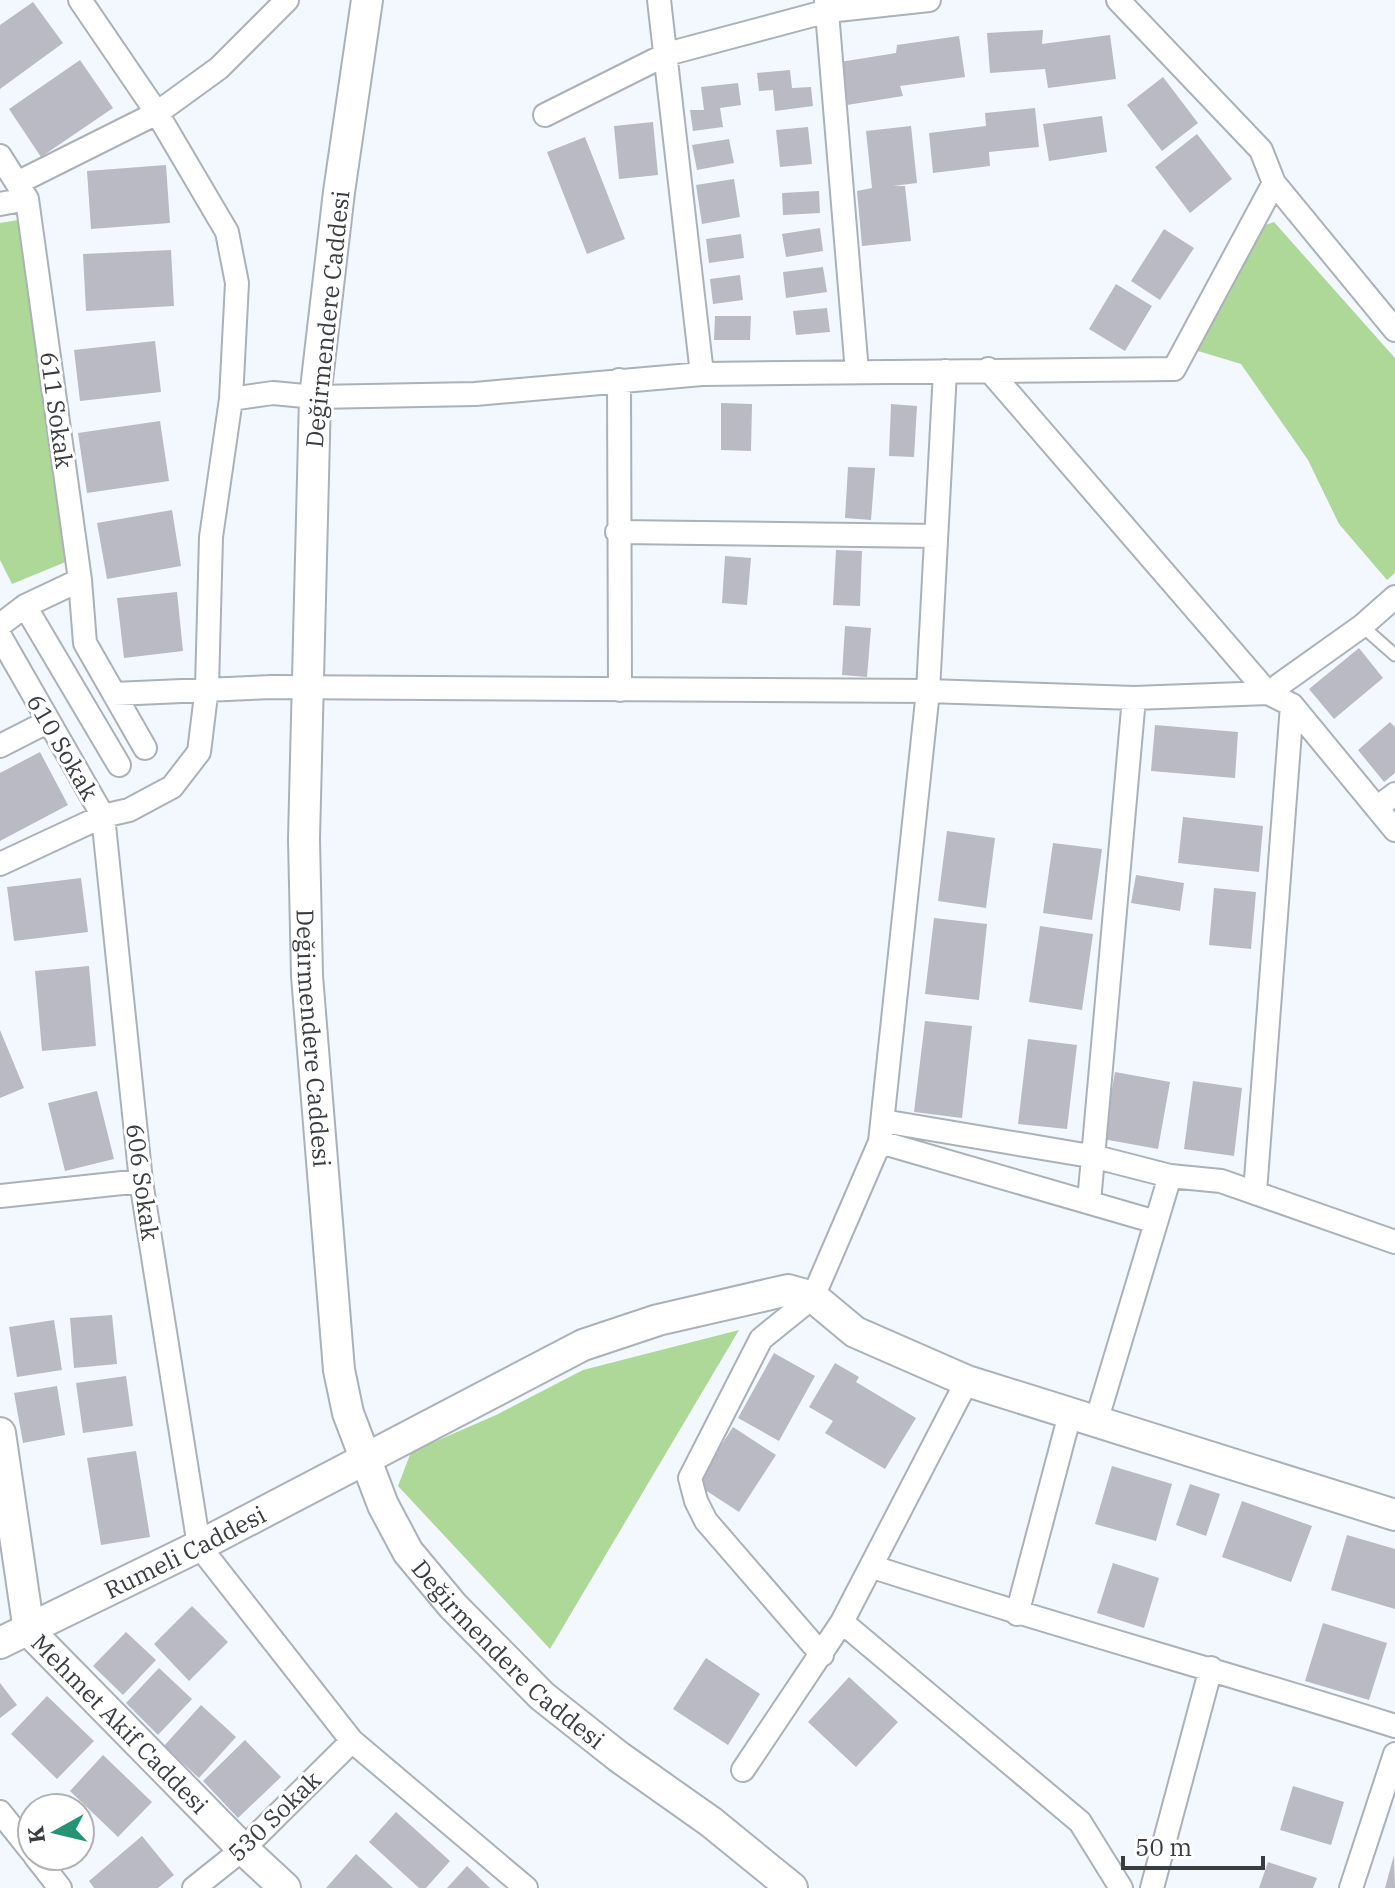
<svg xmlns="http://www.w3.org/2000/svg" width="1395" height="1888" font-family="'IBM Plex Serif',serif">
	<rect width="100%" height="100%" fill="#f3f8ff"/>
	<path fill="#aed897" d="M18,220L68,561L12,584L0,560V223Z
		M1274,222L1395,358V573L1387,580L1339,524L1308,460L1241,364L1198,351L1265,225Z
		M739,1330L550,1649L398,1486L411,1452L496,1415L583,1370Z"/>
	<path fill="#b9bac4" d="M33,2L63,43L0,89V25Z
		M1043,30L1042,44L1110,35L1116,79L1048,88L1045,69L990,73L987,33Z
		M959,36L965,77L900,86L903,96L847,105L840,62L896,53L897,45Z
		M80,60L113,108L41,157L9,109Z
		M790,70L792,88L811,87L813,106L775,111L773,90L759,91L757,73Z
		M1163,77L1198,123L1162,151L1127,105Z
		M738,83L741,105L720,108L723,127L693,131L690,110H704L701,87Z
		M1035,108L1039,147L989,152L990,166L933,173L929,133L986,126L985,113Z
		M1102,116L1107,152L1049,161L1043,124Z
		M653,122L658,175L619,179L614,126Z
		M911,126L917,183L893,186H905L911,241L862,246L857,191L872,188L866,131Z
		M808,127L812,164L780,167L776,130Z
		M1197,134L1232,179L1190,213L1155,167Z
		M585,137L625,239L587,254L547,152Z
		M729,139L734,163L697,170L692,145Z
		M166,165L170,223L91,229L87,171Z
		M734,179L740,217L702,224L696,185Z
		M819,191L820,213L783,215L782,193Z
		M820,228L823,251L786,257L782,234Z
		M1164,229L1194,248L1160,300L1131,281Z
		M741,234L744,258L709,263L706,239Z
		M171,250L174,306L86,311L83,254Z
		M823,267L827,292L786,298L783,272Z
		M740,275L743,300L713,304L710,279Z
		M1116,284L1152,306L1125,351L1089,329Z
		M827,308L830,332L796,335L793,311Z
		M715,316H751L750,340H714Z
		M155,341L161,392L80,401L74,350Z
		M721,403L752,404L751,451L721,450Z
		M891,404L917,406L914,457L889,456Z
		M160,421L169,481L87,493L78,433Z
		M848,467L875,468L871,520L845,518Z
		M172,510L181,566L107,579L97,523Z
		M836,550L862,551L860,606L833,605Z
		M725,556L751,558L747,605L722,603Z
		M177,592L183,651L124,658L117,598Z
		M845,626L871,628L867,677L842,675Z
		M1359,648L1383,678L1334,719L1309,689Z
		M1390,722L1395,727V773L1384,782L1358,750Z
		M1155,725L1238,732L1235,778L1151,771Z
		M40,752L68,805L0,841V773Z
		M1183,817L1263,826L1259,872L1178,863Z
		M947,831L995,838L986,908L938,901Z
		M1053,843L1102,849L1092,920L1043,913Z
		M1136,875L1184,883L1180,911L1131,903Z
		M81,878L88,932L14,941L7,887Z
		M1214,888L1256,892L1251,949L1209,945Z
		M934,918L987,924L979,1000L925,994Z
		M1040,926L1093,934L1082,1010L1029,1002Z
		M89,966L96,1046L42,1051L35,971Z
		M925,1021L972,1026L962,1118L914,1112Z
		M0,1030L24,1088L0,1098Z
		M1028,1039L1077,1045L1067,1129L1018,1124Z
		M1115,1072L1170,1082L1158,1149L1103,1139Z
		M1193,1081L1242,1088L1234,1156L1184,1149Z
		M97,1091L114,1159L65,1171L48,1103Z
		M112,1315L117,1364L74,1368L70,1318Z
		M54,1320L62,1370L17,1377L9,1327Z
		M774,1353L815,1376L779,1441L738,1418Z
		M835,1363L859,1377L856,1382L916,1418L885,1469L825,1433L833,1421L809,1407Z
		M126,1376L133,1426L83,1433L76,1383Z
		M57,1386L65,1435L23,1443L14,1393Z
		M733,1427L776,1455L739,1512L696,1484Z
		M136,1451L150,1537L101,1545L87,1458Z
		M1112,1466L1172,1484L1156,1541L1095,1524Z
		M1190,1484L1220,1494L1206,1536L1176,1525Z
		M1242,1501L1312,1526L1291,1582L1222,1557Z
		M1347,1535L1395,1549V1609L1331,1590Z
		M1113,1563L1159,1578L1144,1628L1097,1613Z
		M192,1606L228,1642L189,1681L154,1644Z
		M1323,1623L1387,1643L1369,1700L1305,1681Z
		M126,1632L156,1660L123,1695L93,1666Z
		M706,1658L760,1694L728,1745L673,1709Z
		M159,1668L192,1699L158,1735L126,1703Z
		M849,1677L898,1722L856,1767L808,1722Z
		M0,1683L17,1705L0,1718Z
		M47,1696L94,1741L57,1779L11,1734Z
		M201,1705L236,1737L199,1778L164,1746Z
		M245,1740L281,1777L238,1818L203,1781Z
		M103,1755L152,1802L118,1837L70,1791Z
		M1293,1786L1344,1802L1331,1845L1280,1830Z
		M396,1812L450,1861L426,1888H419L369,1842Z
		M142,1836L174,1875L158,1888H94L89,1881Z
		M356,1854L393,1888H326Z
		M1394,1855L1395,1888H1385Z
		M1268,1862L1317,1878L1313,1888H1259Z
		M467,1866L490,1888H447Z"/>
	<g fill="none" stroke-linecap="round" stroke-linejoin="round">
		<g stroke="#aab1b8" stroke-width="15">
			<path id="lane" d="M1362,626L1395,655"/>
		</g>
		<g stroke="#aab1b8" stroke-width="26">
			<path id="street" d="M659,0L702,374
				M826,0L857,372
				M1118,0L1261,150L1274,183L1395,330
				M545,115L667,54L828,11L929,0
				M0,156L27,199L80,580L25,606L0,625
				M17,183L157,113L219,68L287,0
				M0,204L27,199
				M988,369L1268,693L1292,705L1395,830
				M619,380L620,690
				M231,399L273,393L315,397L475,394L702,374L1174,369L1274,183
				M617,532L936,536
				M80,580L85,643L145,748
				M25,606L119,765
				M0,636L103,816L141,1181L199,1546L352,1741L526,1888
				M114,694L272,687L928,691L1134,698L1268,693L1362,626L1395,597
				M0,746L47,722
				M1378,807L1395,794
				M0,864L103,816L129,810L172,787L199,752L207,687L211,537L231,399L237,283L227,232L157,113L80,0
				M883,1121L1096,1157L1170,1176L1221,1181L1395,1242
				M880,1142L1156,1222
				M1255,1192L1292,705
				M0,1196L141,1181
				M1089,1202L1134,698
				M1096,1422L1170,1176
				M873,1567C1046,1623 1221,1671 1395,1726
				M1017,1614L1070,1414
				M842,1622L1080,1822L1121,1888
				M822,1655L706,1521L696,1501L690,1478L761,1339L813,1297L880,1142L928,691L945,371
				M743,1770L842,1622L967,1381
				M0,1812L32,1852
				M35,1856L60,1888
				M194,1888L243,1849L352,1741
				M1152,1888L1211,1668
				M1351,1888L1395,1754"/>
		</g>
		<g stroke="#aab1b8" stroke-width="34">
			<g id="secondary">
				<path id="s1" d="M367,0L339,192L315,397L304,839L307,976L339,1370L348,1413L383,1505L408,1552L453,1606L542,1696L619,1757L711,1822L792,1888"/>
				<path id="s2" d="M0,1433L29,1631L243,1849L285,1888"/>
				<path id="s3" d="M0,1643L199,1546L583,1345L658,1320L788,1290L813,1297L855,1332L967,1381L1395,1515"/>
			</g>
		</g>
		<use href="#lane" stroke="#fff" stroke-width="11"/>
		<use href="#street" stroke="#fff" stroke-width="22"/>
		<use href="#secondary" stroke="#fff" stroke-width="30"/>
	</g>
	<g text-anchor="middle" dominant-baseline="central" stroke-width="6" stroke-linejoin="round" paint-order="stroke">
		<g font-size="24" fill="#3a3d40" stroke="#fff">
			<text transform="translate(327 319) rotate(-84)">Değirmendere Caddesi</text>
			<text transform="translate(57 410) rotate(82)">611 Sokak</text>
			<text transform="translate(63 747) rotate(60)">610 Sokak</text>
			<text stroke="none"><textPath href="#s1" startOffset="1042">Değirmendere Caddesi</textPath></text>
			<text transform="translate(143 1182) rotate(82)">606 Sokak</text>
			<text stroke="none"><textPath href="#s3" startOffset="206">Rumeli Caddesi</textPath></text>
			<text stroke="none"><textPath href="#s1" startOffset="1714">Değirmendere Caddesi</textPath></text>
			<text stroke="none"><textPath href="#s2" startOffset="330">Mehmet Akif Caddesi</textPath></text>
			<text transform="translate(274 1816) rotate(-44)">530 Sokak</text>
		</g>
	</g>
	<g transform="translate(56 1832) rotate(262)"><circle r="38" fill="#ffffff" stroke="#b0b1b3" stroke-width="2"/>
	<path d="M0-6L14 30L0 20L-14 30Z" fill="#259475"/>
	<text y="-12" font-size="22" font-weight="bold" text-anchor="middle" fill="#3a3d40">K</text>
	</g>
	<path d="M1123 1856v12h140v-12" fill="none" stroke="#3a3d40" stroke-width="4"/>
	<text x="1135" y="1856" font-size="24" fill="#3a3d40" stroke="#ffffff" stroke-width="6" paint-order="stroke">50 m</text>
</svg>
